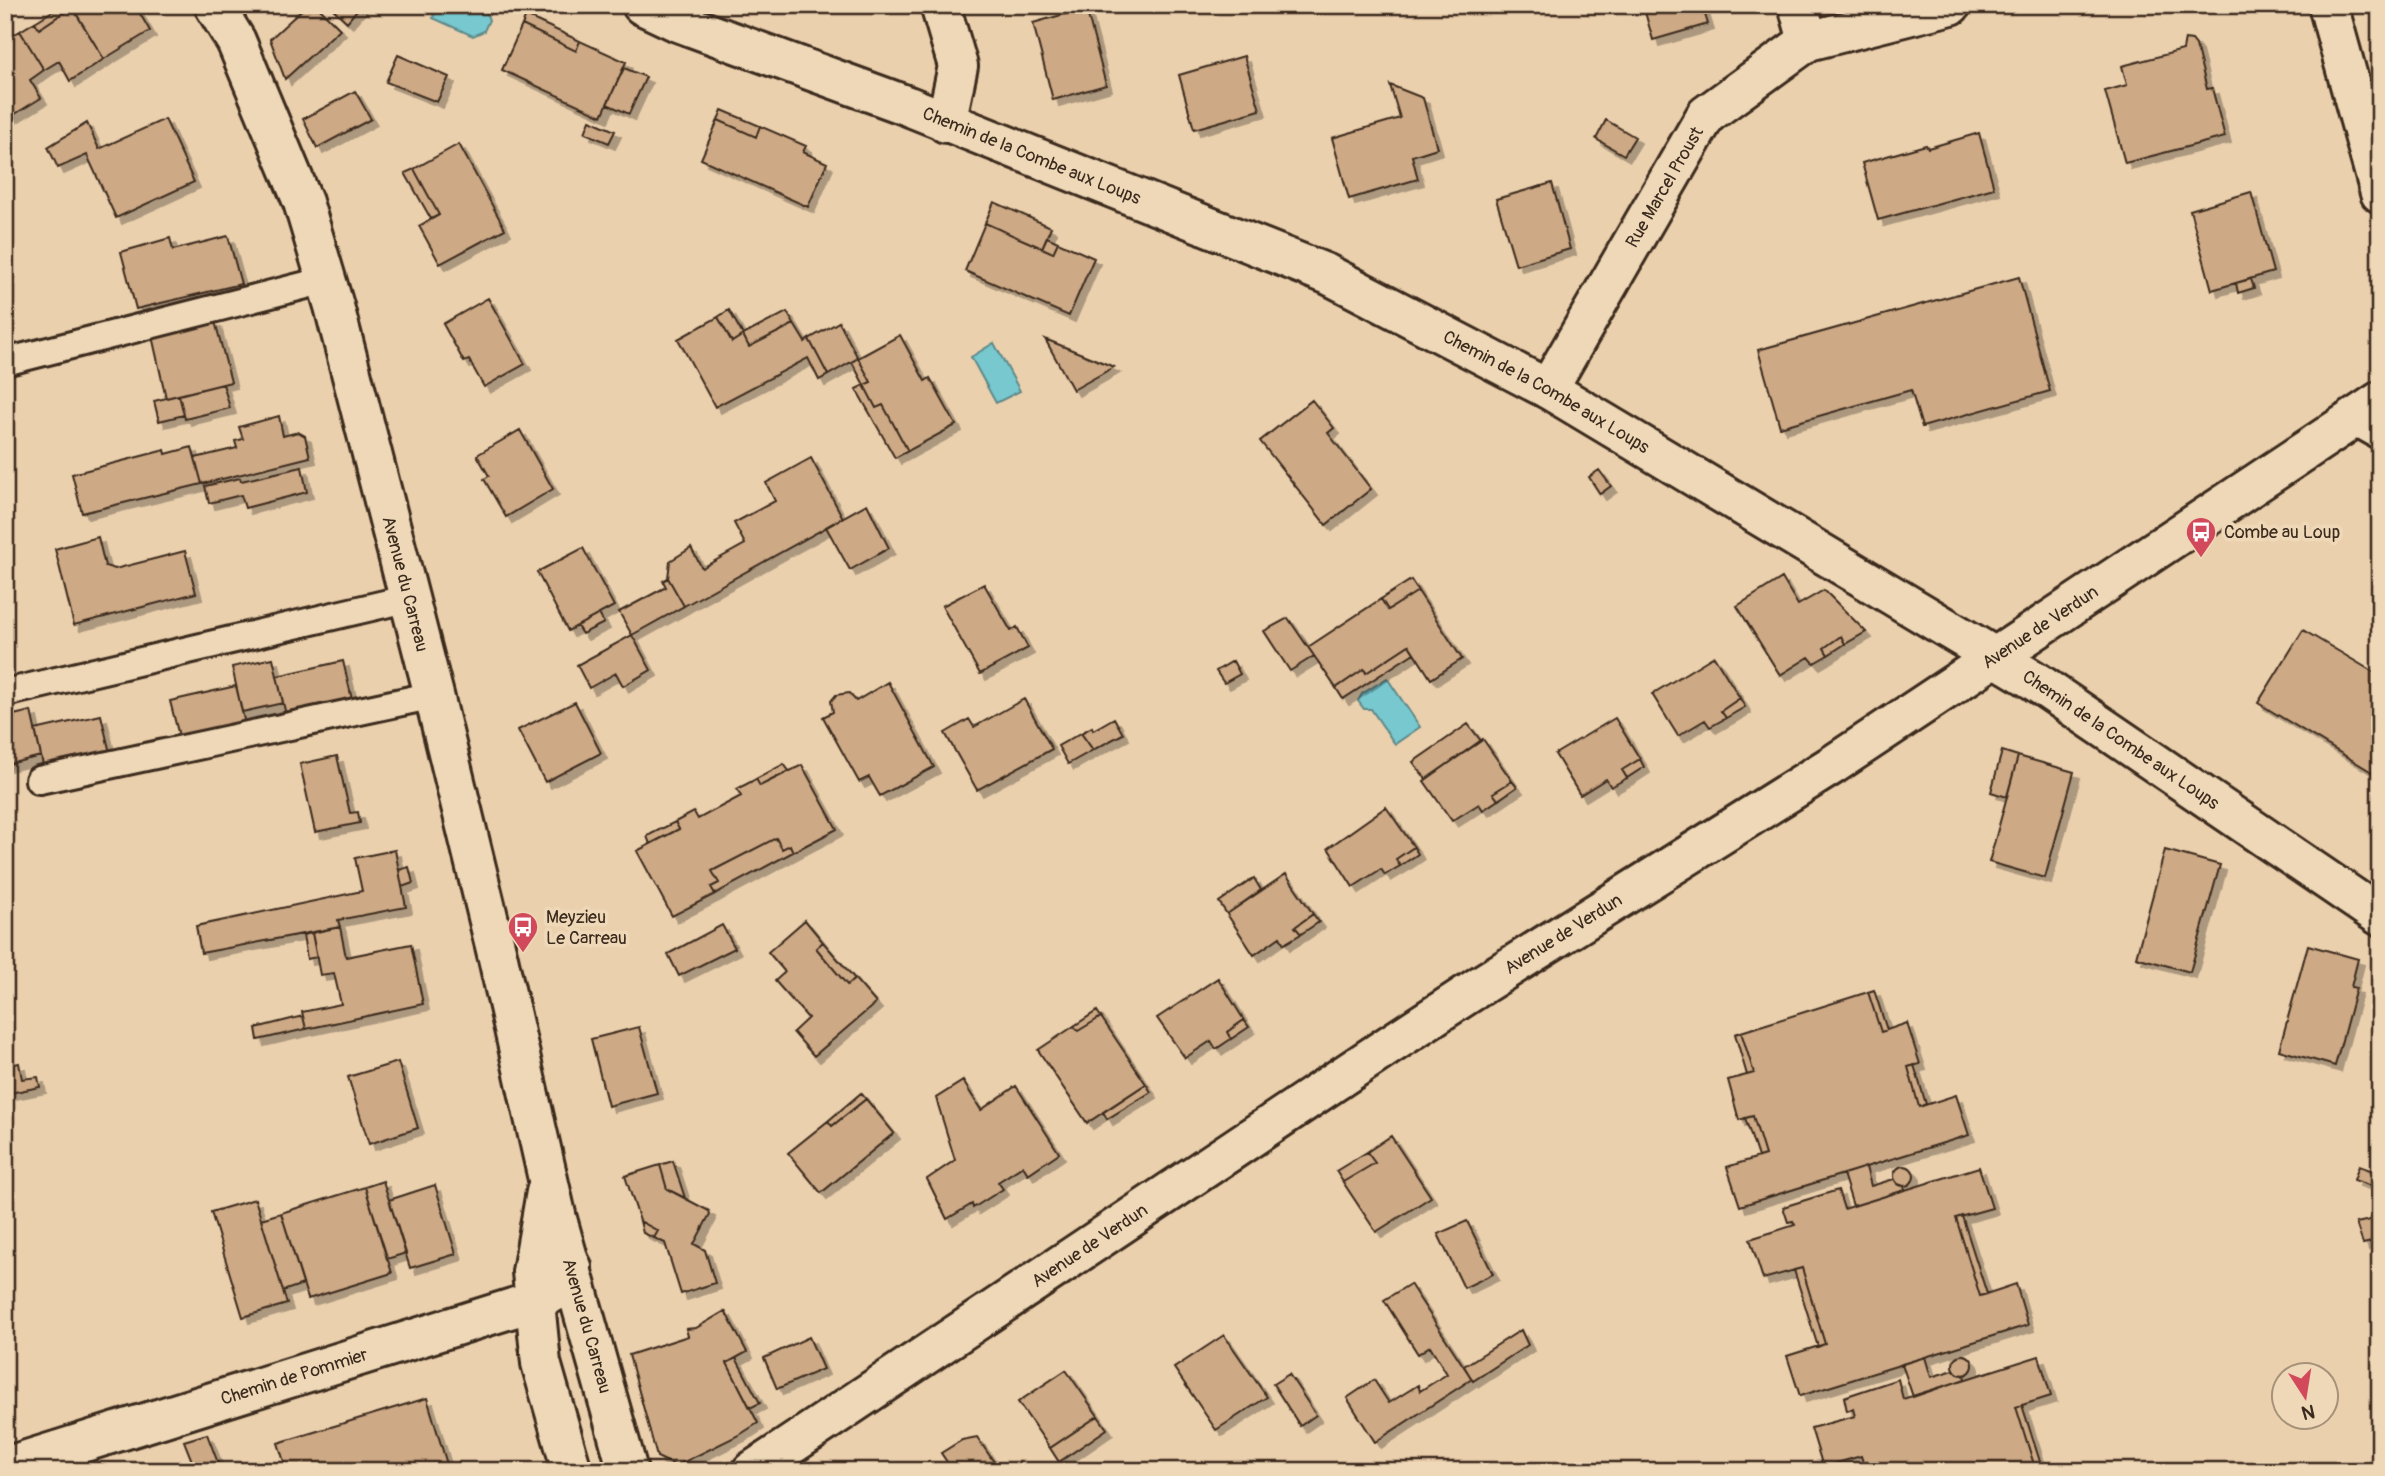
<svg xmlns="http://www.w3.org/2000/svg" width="2385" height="1476" font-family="Pangolin,sans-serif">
	<defs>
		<filter id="shadow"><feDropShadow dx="6" dy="6" stdDeviation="0" flood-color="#0004"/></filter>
	</defs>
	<rect width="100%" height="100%" fill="#ebd0ad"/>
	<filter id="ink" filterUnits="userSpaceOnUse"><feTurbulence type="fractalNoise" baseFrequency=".0143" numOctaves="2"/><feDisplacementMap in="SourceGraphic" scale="14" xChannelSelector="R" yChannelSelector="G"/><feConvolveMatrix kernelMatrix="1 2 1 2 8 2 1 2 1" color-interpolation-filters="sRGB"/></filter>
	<g filter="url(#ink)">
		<path fill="#77c8cf" stroke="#5f8988" stroke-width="2" d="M439,5H474L485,10L489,20L484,31L473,36L433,18Z
			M994,343L1020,391L996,403L971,357Z
			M1387,678L1420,727L1395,744L1371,709H1364L1358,701L1362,694Z"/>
		<path fill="#cda985" stroke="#3b2a1e" stroke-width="2" filter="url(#shadow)" d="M62,5L72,7L39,29L35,22Z
			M71,5H135L150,31L104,59Z
			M307,5H316L340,29L285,79L270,39Z
			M329,5H361L347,22Z
			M1643,5H1702L1708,24L1653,40Z
			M72,7L104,59L70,81L59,61L44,70L20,31L35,22L39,29Z
			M1086,8L1106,85L1053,100L1033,23Z
			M526,16L580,41L576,51L522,25Z
			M522,25L576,51L580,41L626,62L602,116L502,70Z
			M20,31L44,70L30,80L41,98L7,119L5,116V50L10,47L5,40Z
			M2185,39L2192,40L2196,45L2207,89L2212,88L2225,137L2125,163L2105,91L2127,85L2122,66L2183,50Z
			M398,55L449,77L437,102L386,82Z
			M1244,56L1260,110L1194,129L1179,75Z
			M624,68L646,77L629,114L607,104Z
			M1390,85L1423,98L1437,148L1412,156L1418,179L1349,199L1332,138L1400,118Z
			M355,91L371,119L317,148L303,119Z
			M722,110L760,126L756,137L718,120Z
			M165,119L194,182L116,218L87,155L58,168L48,147L87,123L99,149Z
			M590,120L615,131L609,143L585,133Z
			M718,120L756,137L760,126L806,146L803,152L827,163L808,207L701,159Z
			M1606,120L1635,137L1624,155L1596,139Z
			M1979,133L1994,188L1878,220L1862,163L1926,145L1928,148Z
			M459,144L505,229L440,264L419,226L439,215L414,169Z
			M414,169L439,215L431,219L405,173Z
			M1552,183L1570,249L1516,265L1496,199Z
			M2251,192L2273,272L2212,290L2190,210Z
			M994,202L1051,227L1042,248L985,223Z
			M985,223L1053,253L1058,242L1094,258L1069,316L965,271Z
			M228,236L241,284L136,309L121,252L170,238L173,250Z
			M1047,237L1058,242L1053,253L1042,248Z
			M2019,277L2050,391L1922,427L1911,390L1780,427L1758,350Z
			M2251,279L2254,288L2238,293L2236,283Z
			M488,298L525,364L484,387L469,360L464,362L443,324Z
			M729,310L743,335L732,342L718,317Z
			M787,312L794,324L749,347L743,335Z
			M718,317L732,342L743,335L749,347L794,324L805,342L809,339L828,375L819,380L808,358L715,407L678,339Z
			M215,321L231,382L166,398L152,336Z
			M839,322L858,358L828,375L809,339Z
			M900,335L925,381L930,378L956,425L908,451L883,405L876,408L864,385L871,382L858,358Z
			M1045,339L1114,367L1073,390Z
			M858,358L871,382L864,385L852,362Z
			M223,384L230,408L185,419L179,395Z
			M864,385L876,408L883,405L908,451L895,458L856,389Z
			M179,395L184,415L159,421L154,401Z
			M1312,400L1334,428L1328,433L1371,489L1326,525L1260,441Z
			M279,416L283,436L298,432L305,436L310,457L202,484L195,458L237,448L235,441L243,439L239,427Z
			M520,430L553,489L506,517L484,479L489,476L477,455Z
			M192,447L202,484L82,513L72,474L165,450L166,454Z
			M811,458L843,518L684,606L668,578L670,561L691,548L702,568L745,544L734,523L775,501L766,483Z
			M302,467L307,492L245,508L241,495L209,503L205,486L240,478L241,481Z
			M1599,470L1611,486L1600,494L1589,477Z
			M867,504L889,548L850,570L826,527Z
			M98,537L105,566L115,569L185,551L196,593L74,625L55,549Z
			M583,548L614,606L568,631L537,572Z
			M668,578L684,606L632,635L619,612L666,587L663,581Z
			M1782,578L1798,605L1824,590L1866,632L1845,644L1841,636L1824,648L1828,655L1814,663L1809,657L1780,675L1737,606Z
			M1411,580L1418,591L1388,610L1381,599Z
			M984,584L1011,631L1017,627L1028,648L980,674L942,606Z
			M1418,591L1462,659L1431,679L1409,645L1366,673L1364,669L1336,688L1308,647L1381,599L1388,610Z
			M599,614L604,623L582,634L577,626Z
			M1288,618L1314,656L1290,671L1264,631Z
			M2303,630L2380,676V777L2258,703Z
			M632,635L651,670L623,686L616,673L589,688L577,665Z
			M1841,636L1845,644L1828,655L1824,648Z
			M1409,645L1414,653L1343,699L1336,688L1364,669L1366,673Z
			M1714,656L1740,698L1721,711L1726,718L1710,727L1705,720L1678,736L1652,694Z
			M273,658L283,703L242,712L232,667Z
			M343,661L352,699L286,715L277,676Z
			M1233,661L1240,674L1224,683L1216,671Z
			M888,682L934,767L880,796L869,777L859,782L823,717L833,712L831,701L836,695L849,693L856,701Z
			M236,686L245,724L180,740L170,701Z
			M1740,698L1745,707L1726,718L1721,711Z
			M1024,699L1052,749L977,790L945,733L969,719L974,727Z
			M575,702L601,753L545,782L518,730Z
			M31,711L41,756L5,765V717Z
			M101,715L110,753L44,769L35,730Z
			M1114,718L1123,734L1093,750L1081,733L1092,727L1093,730Z
			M1615,718L1640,759L1622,770L1627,778L1611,787L1606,779L1580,795L1555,754Z
			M1468,724L1481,741L1426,779L1413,762Z
			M1081,733L1093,750L1068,764L1058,746Z
			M1483,739L1512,781L1493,793L1498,800L1483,810L1479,804L1452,821L1424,781Z
			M2002,751L2018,756L2007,797L1991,792Z
			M337,756L350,813L358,812L360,823L315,832L300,764Z
			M2018,756L2074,772L2045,878L1989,862Z
			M1640,759L1644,767L1627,778L1622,770Z
			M784,764L789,771L760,786L756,779Z
			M802,765L837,829L793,852L790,845L782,849L776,838L712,871L719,883L711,887L715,894L672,916L637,851L679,829L675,822L694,812L698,819L741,796L737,789L756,779L760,786Z
			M1512,781L1517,787L1498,800L1493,793Z
			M1386,807L1414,847L1396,859L1400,866L1385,875L1381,869L1353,887L1328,848Z
			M675,822L679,829L650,844L647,836Z
			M776,838L782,849L790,845L793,852L715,894L711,887L719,883L712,871Z
			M1414,847L1418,854L1400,866L1396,859Z
			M395,850L406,907L338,920L340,927L201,953L196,926L362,891L355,858Z
			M2165,850L2220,865L2190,972L2136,957Z
			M409,867L413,883L402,887L399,870Z
			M1286,874L1313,914L1295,927L1301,934L1284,944L1280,937L1254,955L1227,914Z
			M1254,878L1261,890L1227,914L1219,902Z
			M1313,914L1319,922L1301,934L1295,927Z
			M805,920L823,942L816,948L847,985L855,979L876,1003L814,1056L793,1032L808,1018L775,981L785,972L768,952Z
			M722,925L735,948L679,976L668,954Z
			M340,927L346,957L411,944L423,1004L306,1029L302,1012L341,1004L334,973L320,975L312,933Z
			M312,933L317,957L307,959L303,935Z
			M823,942L855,979L847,985L816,948Z
			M2308,945L2358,959L2351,987L2356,988L2335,1066L2279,1050Z
			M1218,978L1244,1020L1227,1032L1231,1039L1216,1049L1211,1041L1185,1058L1157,1018Z
			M1874,990L1887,1030L1881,1032L1868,992Z
			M1868,992L1881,1032L1907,1023L1920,1064L1908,1067L1919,1107L1956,1095L1969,1135L1740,1206L1727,1167L1765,1155L1753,1116L1739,1120L1728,1080L1754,1073L1741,1032Z
			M1097,1011L1101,1017L1078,1031L1074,1026Z
			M303,1016L306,1029L258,1040L256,1028Z
			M1101,1017L1146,1084L1087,1123L1038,1050L1074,1026L1078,1031Z
			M1244,1020L1249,1027L1231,1039L1227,1032Z
			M639,1027L657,1093L608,1106L591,1039Z
			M1741,1032L1754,1073L1747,1075L1735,1034Z
			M398,1062L418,1128L369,1144L348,1077Z
			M19,1063L22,1079L38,1077L40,1087L5,1094V1066Z
			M1914,1065L1926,1104L1919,1107L1908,1067Z
			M963,1081L981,1110L1016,1086L1059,1153L1028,1174L1023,1166L998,1182L1003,1189L973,1208L972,1204L947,1219L927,1179L955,1160L936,1098Z
			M1146,1084L1151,1092L1107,1119L1103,1112Z
			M861,1093L866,1099L832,1126L828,1121Z
			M866,1099L894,1133L821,1193L788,1153L828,1121L832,1126Z
			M1753,1116L1765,1155L1758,1157L1745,1118Z
			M1391,1136L1431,1197L1376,1232L1343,1182L1375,1163L1367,1152Z
			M1367,1152L1375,1163L1343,1182L1336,1171Z
			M673,1161L685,1198L667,1189L660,1165Z
			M660,1165L667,1189L709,1211L710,1214L694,1244L705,1250L715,1283L681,1294L665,1243L654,1238L658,1231L640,1221L625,1176Z
			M2359,1166L2376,1172L2371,1186L2354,1180Z
			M1894 1176a10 10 0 1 1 20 0a10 10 0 1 1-20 0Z
			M1866,1167L1871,1186L1894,1179L1898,1184L1904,1186L1905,1190L1853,1206L1843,1174Z
			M1979,1167L1992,1208L1956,1218L1980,1296L2016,1284L2028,1325L1800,1396L1787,1356L1825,1344L1802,1268L1763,1279L1750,1239L1795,1225L1793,1221L1788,1222L1783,1207L1838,1190L1844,1209Z
			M383,1181L406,1253L387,1259L365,1187Z
			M435,1185L456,1254L410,1268L389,1200Z
			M365,1187L392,1273L308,1299L281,1213Z
			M255,1199L287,1304L243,1317L211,1212Z
			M281,1213L303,1284L283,1291L261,1219Z
			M1962,1216L1987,1294L1980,1296L1956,1218Z
			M2380,1218V1240L2363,1244L2356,1223Z
			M640,1221L658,1231L654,1238L643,1233Z
			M1467,1221L1493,1274L1464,1288L1438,1234Z
			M1802,1268L1825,1344L1818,1347L1794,1270Z
			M1410,1284L1472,1379L1375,1442L1347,1398L1374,1380L1389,1403L1418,1385L1420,1391L1447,1374L1430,1346L1418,1354L1384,1300Z
			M725,1311L747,1352L727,1363L758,1423L741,1434L676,1466L657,1457L629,1355L688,1336L686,1329L696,1328Z
			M1521,1330L1528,1345L1473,1381L1464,1366Z
			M1224,1335L1267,1397L1216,1430L1174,1368Z
			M809,1337L823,1369L777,1389L764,1358Z
			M1953 1365a10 10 0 1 1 20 0a10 10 0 1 1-20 0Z
			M2039,1356L2051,1396L2016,1407L2036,1471H1866L1861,1456L1823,1467L1811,1428L1855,1416L1853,1409L1847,1411L1844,1397L1898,1379L1903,1399Z
			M1925,1357L1931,1377L1954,1370L1958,1374L1964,1375L1965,1379L1913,1397L1902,1364Z
			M736,1358L760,1403L750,1408L727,1363Z
			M1066,1370L1098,1416L1050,1448L1018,1402Z
			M1289,1374L1316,1415L1300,1426L1273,1384Z
			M427,1398L449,1471H287L278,1443Z
			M2022,1405L2043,1471H2036L2016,1407Z
			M1098,1416L1107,1429L1059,1462L1050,1448Z
			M207,1434L221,1471H207L206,1469L196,1471L184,1441Z
			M977,1437L1000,1471H953L941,1453L962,1440Z"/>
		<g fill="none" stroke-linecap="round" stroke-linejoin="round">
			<g stroke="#3b2a1e" stroke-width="32">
				<path id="service" d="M5,362L326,280
					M2352,420L2380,436
					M5,693L410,598
					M39,780L434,695"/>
			</g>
			<g stroke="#3b2a1e" stroke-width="44">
				<g id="minor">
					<path id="s1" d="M642,5L678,22L908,106L1327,274L1548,389L2035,681L2380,916"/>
					<path d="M940,5L958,66L946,123"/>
					<path d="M1798,5L1808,41"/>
					<path d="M2328,5L2380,193"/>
					<path id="s2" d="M1548,389L1706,115L1808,41L1951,5"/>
				</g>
			</g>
			<g stroke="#3b2a1e" stroke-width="44">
				<g id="tertiary">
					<path id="s3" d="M214,5L236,41L303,202L334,306L434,695L498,958L557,1219L628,1471"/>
					<path d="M546,1192L532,1272L541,1363L572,1471"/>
					<path id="s4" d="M5,1467L535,1301L554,1292L572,1267"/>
				</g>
			</g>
			<g stroke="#3b2a1e" stroke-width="44">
				<g id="secondary">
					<path id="s5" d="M752,1471L1388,1046L1483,984L1834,764L2380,401"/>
				</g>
			</g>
			<use href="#service" stroke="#eed8b7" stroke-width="26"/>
			<use href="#minor" stroke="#eed8b7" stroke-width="38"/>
			<use href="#tertiary" stroke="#eed8b7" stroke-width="38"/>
			<use href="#secondary" stroke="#eed8b7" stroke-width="38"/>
		</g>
	</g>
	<defs>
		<g id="bus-pin" transform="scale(1.575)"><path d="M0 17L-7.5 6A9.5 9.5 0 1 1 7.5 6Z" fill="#d1495b" stroke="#eed8b7"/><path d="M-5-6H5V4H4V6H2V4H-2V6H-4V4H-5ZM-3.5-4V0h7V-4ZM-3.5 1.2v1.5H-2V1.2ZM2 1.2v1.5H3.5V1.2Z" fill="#fff"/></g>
	</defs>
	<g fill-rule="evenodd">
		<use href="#bus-pin" x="2201" y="532"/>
		<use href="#bus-pin" x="523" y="927"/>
	</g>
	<g text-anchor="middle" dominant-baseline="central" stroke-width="7" stroke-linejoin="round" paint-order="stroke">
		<g font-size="18" fill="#3b2a1e" stroke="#eed8b7">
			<text stroke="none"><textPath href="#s1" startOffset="418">Chemin de la Combe aux Loups</textPath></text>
			<text stroke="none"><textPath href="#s2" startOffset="233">Rue Marcel Proust</textPath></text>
			<text stroke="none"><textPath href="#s1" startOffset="985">Chemin de la Combe aux Loups</textPath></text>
			<text stroke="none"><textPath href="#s3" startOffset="612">Avenue du Carreau</textPath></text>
			<text stroke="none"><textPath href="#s5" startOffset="1540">Avenue de Verdun</textPath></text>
			<text stroke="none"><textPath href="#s1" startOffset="1657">Chemin de la Combe aux Loups</textPath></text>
			<text stroke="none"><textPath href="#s5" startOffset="973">Avenue de Verdun</textPath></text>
			<text stroke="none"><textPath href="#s5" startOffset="406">Avenue de Verdun</textPath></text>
			<text stroke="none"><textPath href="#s3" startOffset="1376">Avenue du Carreau</textPath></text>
			<text stroke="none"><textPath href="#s4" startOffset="303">Chemin de Pommier</textPath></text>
		</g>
		<g font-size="18" fill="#3b2a1e" stroke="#eed8b7" text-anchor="start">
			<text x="2224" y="532">Combe au Loup</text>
			<text x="546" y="917">Meyzieu<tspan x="546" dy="21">Le Carreau</tspan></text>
		</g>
	</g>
	<rect width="2385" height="1476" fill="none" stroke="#eed8b7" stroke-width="28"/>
	<rect x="14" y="14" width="2357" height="1448" fill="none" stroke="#3b2a1e" stroke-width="2.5" filter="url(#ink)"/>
	<g transform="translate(2305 1396) rotate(168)"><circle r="33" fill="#eed8b7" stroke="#a6927a" stroke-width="2"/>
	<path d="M0-5L12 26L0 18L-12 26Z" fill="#d1495b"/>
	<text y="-10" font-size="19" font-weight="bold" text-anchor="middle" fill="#3b2a1e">N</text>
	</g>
</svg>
